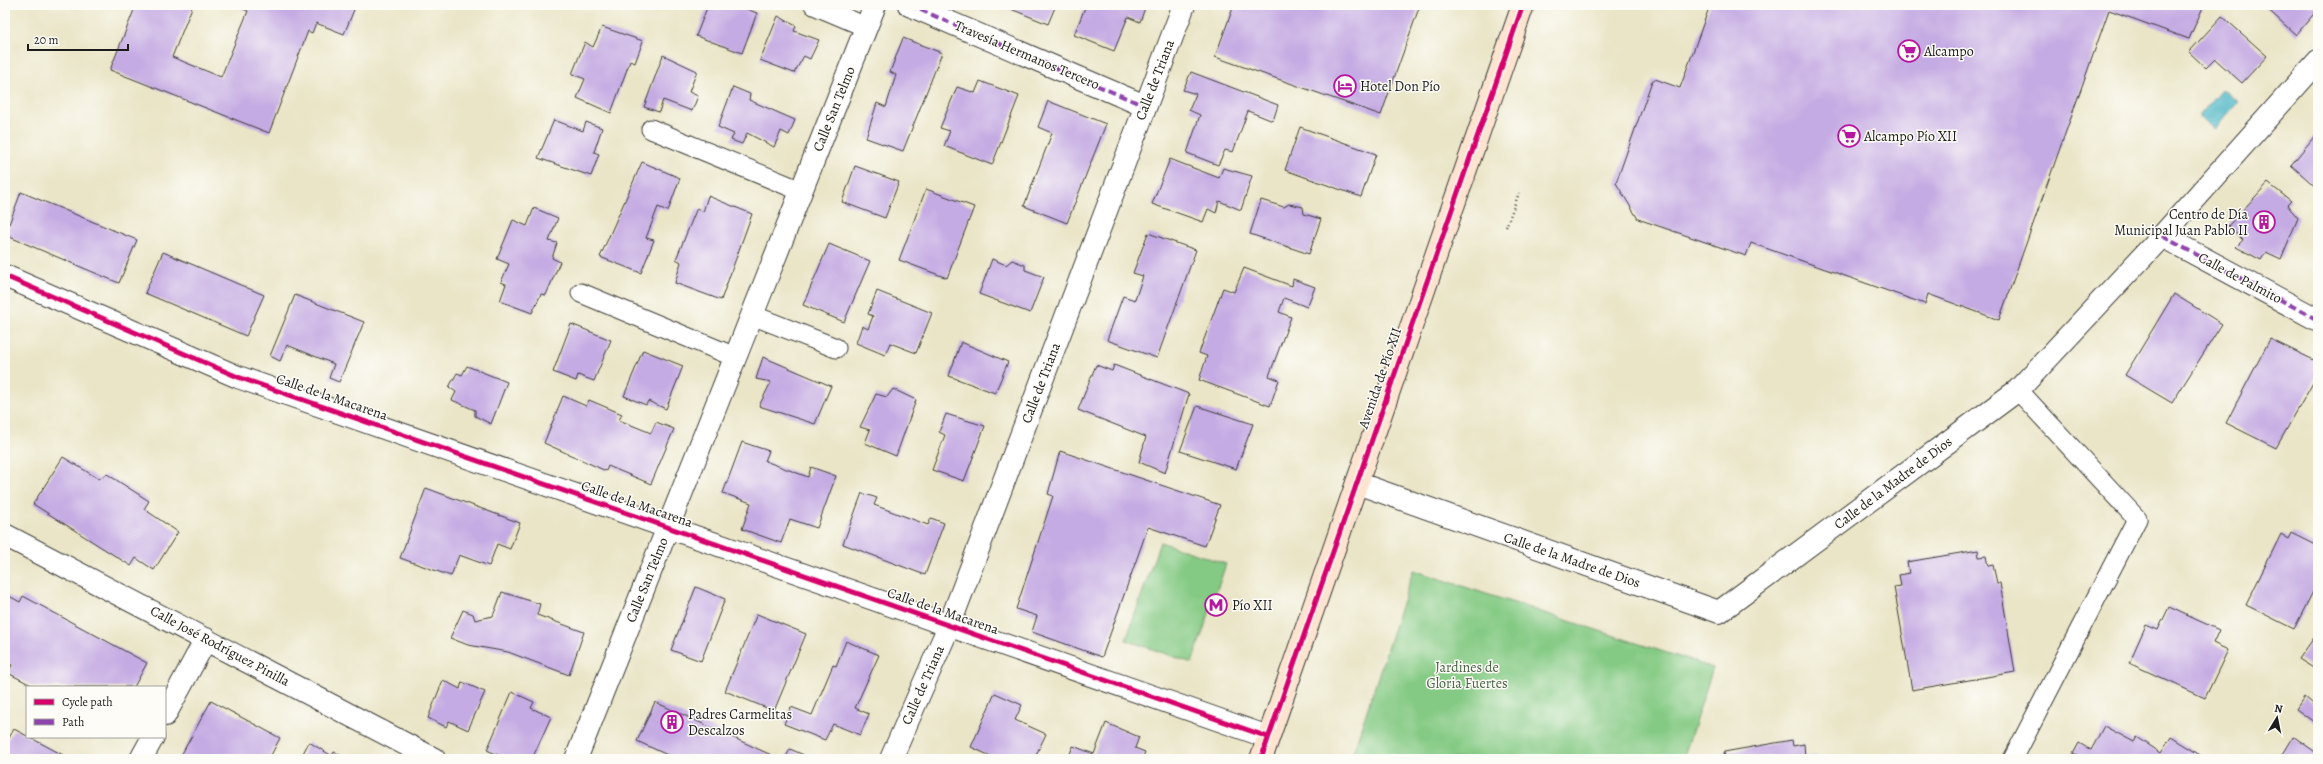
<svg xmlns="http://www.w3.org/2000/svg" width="2323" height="764" font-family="Alegreya,serif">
	<rect width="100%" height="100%" fill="#fdfcf7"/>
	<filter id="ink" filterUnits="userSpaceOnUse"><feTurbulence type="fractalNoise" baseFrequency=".025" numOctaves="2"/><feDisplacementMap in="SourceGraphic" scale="8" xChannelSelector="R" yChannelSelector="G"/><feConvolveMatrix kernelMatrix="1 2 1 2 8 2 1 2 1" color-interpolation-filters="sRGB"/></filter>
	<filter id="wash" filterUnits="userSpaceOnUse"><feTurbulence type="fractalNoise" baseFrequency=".012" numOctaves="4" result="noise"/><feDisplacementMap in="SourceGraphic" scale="16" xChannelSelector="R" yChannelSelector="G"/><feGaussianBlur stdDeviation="0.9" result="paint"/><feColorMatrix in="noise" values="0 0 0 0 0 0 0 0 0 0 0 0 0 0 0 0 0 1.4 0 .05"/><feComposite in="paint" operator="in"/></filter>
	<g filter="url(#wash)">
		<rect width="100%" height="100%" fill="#eae5c7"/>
		<path fill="#85ca84" stroke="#507350" d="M1160,542L1226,564L1192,663L1126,640Z
			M1413,570L1713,668L1683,759H1351Z"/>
		<path fill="#45b2c2" stroke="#30676f" d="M2222,89L2238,102L2215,129L2199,116Z"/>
		<g id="blocks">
			<path fill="#c5abe3" d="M136,5H193L172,57L221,77L248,11L234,5H356L344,34L316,23L312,33L308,31L269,133L110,70Z
				M708,5H736L757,13L742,53L696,36Z
				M1001,5H1056L1048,24Z
				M1086,5H1146L1140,22L1128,17L1114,51L1074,35Z
				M1234,5H1420L1381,115L1215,57Z
				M1710,5H2204L2189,39L2109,10L1999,320L1928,294L1925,304L1751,243L1746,256L1638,219L1616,183L1652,81L1655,79L1680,88Z
				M2263,5H2318V9L2296,35Z
				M778,16L796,26L794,31L819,40L810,59L804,56L794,73L760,60Z
				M2222,16L2267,56L2242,83L2215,59L2206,68L2189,52Z
				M602,27L643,41L635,63L630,61L611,113L577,98L585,79L572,74L585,42L593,47Z
				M903,38L942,53L903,151L866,138L877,103L886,107L896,75L890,72Z
				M663,55L697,71L689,92L698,96L692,111L663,100L659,112L644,107Z
				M1191,72L1278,105L1273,121L1248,111L1233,152L1225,150L1218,165L1187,153L1200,115L1189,110L1196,94L1183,90Z
				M980,81L1019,96L992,165L944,146L950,131L940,128L957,87L975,93Z
				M733,87L750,94L749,100L795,120L789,135L781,131L774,147L747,133L742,144L731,140L734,134L718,127Z
				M1048,101L1106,124L1067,223L1024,206L1052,133L1038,127Z
				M554,120L583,131L586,122L602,128L594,152L599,154L591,176L538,158Z
				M1300,127L1376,154L1361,197L1285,170Z
				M2318,132V189L2291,165Z
				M1170,159L1219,178L1223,168L1252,176L1241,210L1219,201L1216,213L1208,209L1203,222L1152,204Z
				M642,162L680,178L668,211L658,207L646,238L654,240L641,273L600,257Z
				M855,166L899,182L885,218L842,202Z
				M2268,183L2291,201L2287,205L2298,218L2281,259L2266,252L2261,260L2236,247L2243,240L2228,226Z
				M926,189L974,207L947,278L899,260Z
				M21,192L137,240L119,283L5,235Z
				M708,196L752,214L721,300L675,283L681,262L676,259L697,208L703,212Z
				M1261,200L1284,207L1289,204L1303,207L1304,214L1321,219L1309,254L1250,234Z
				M534,208L558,218L549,241L557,243L552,258L560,262L546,295L541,294L532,313L500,301L506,284L501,282L509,264L497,259L513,220L527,226Z
				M1148,233L1196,250L1157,358L1107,340L1123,296L1135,300L1143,276L1133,273Z
				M829,244L870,261L844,322L803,305Z
				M163,252L264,295L246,336L145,293Z
				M992,259L1006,265L1012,260L1025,265V270L1044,277L1030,313L979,294Z
				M1244,268L1292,286L1293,279L1315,287L1307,307L1284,298L1279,312L1291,317L1269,376L1279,380L1270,406L1199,380L1207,356L1199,353L1223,288L1234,292Z
				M877,291L932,313L916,353L890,343L885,355L856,343L862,326L868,329L873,316L868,314Z
				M2174,294L2222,324L2172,403L2125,375Z
				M295,295L364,322L339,382L329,378L334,364L287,345L280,361L270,356Z
				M571,324L611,340L594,381L578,375L576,381L553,372Z
				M2270,339L2318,362V374L2276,448L2226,423Z
				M961,342L1008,362L995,393L949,376Z
				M643,350L683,366L666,409L648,401L646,405L624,396Z
				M763,357L831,386L815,424L759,406L771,382L756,379Z
				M1096,365L1112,371L1114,365L1189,394L1165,473L1139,462L1146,437L1078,410Z
				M467,366L507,382L491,424L475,416V410L452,400L456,392L449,387L457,373L462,375Z
				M893,389L916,400L896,456L865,443L870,430L860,427L876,394L887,397Z
				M563,396L586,406L589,400L622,414L619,420L651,433L656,422L674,429L651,484L608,466L606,471L544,443Z
				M1197,406L1253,424L1236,469L1180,451Z
				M946,414L985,426L964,481L932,470L945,435L939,432Z
				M742,442L769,451L765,461L808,477L811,467L836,476L817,528L790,519L781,543L742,529L751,503L723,493Z
				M1060,451L1220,505L1205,546L1148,527L1102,657L1032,632L1037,616L1016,609L1053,496L1048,494Z
				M63,457L99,479L107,474L149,501L144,509L178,532L154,570L136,558L131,566L33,504Z
				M426,488L520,523L510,549L497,544L489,566L459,555L451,576L400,558Z
				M862,493L877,498L874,505L928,525L931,518L944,523L925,575L843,544Z
				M2292,533L2318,546L2314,552L2318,554V582L2294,629L2246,605L2281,534L2289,539Z
				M1978,550L1979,557L1986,556L1988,566L1993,565L1997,583H2000L2015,672L1912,690L1894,587L1901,586L1899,575L1909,573L1907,562Z
				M696,587L725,599L701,661L671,650Z
				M502,592L540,604L537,615L584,632L569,675L508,652L468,645L450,638L463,610L473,614L475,620L493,616Z
				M9,596L20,602L23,596L147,663L134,687H35L8,673L12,665L5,661V599Z
				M2169,607L2219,630L2213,643L2228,650L2205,698L2129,663L2146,625L2158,630Z
				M757,614L806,634L774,711L725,691Z
				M2318,632V671L2299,659Z
				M846,641L879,655L855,708L869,714L860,735L833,724L825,740L784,724L791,707L812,715L833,665L836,666Z
				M443,680L460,689L462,682L485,692L468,730L449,721L446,727L428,718Z
				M512,692L534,702L531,708L551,717L532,759H507L487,750Z
				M995,693L1022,705L1015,720L1046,734L1034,759H997L971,747Z
				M2304,697L2316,707L2318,704V725L2296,709Z
				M211,701L280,738L269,759H179Z
				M655,702L780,759H676L637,741Z
				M1106,723L1139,737L1135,748L1145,752L1142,759H1068L1073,746L1094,754Z
				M2104,726L2134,742L2137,737L2161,753L2171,737L2205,758L2083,759L2073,754L2079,743L2091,750Z
				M14,729L65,756L63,759H5V745Z
				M2293,736L2318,754V759H2279Z
				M1792,740L1793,746L1804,744L1805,757L1816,756V759H1725L1724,752Z
				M309,742L332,756L334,752L347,759H300Z
				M790,749L813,759H785Z"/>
		</g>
	</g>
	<g filter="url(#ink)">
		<use href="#blocks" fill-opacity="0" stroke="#3b3a36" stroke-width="1"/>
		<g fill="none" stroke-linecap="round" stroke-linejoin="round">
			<g stroke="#3b3a36" stroke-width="21">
				<path id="service" d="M814,5L866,27
					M651,129L801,191
					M581,293L735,357
					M752,315L836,348
					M2013,759L2137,519L2018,390"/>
			</g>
			<g stroke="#3b3a36" stroke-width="24">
				<path id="minor" d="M909,5L1145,106
					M2162,236L2318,320
					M5,276L238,377L1268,737
					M1357,483L1719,612L2018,390L2162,236L2318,61
					M5,535L434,759
					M165,715L206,639
					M141,759L153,737
					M576,759L875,5
					M891,759L949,626L1184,5"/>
			</g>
			<g stroke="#3b3a36" stroke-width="24">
				<path id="secondary" d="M1261,759L1523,5"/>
			</g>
			<path stroke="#3b3a36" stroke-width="2.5" stroke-dasharray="1 3" stroke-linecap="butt" d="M1506,227L1519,193"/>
			<use href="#service" stroke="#fff" stroke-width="19"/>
			<use href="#minor" stroke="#fff" stroke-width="22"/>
			<use href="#secondary" stroke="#fde4d1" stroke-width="22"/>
			<path stroke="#8e44ad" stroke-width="4" stroke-dasharray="8 4" stroke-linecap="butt" d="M909,5L1145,106
				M2162,236L2318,320"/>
			<g stroke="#fdfcf7" stroke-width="8">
				<path id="cycleway" d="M5,276L238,377L1268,737
					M1261,759L1523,5"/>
			</g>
			<use href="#cycleway" stroke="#d6006c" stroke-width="5"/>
		</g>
	</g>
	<defs>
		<g id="supermarket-ring" transform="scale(1.15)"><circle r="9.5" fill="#fdfcf7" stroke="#b5179e" stroke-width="1.5"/><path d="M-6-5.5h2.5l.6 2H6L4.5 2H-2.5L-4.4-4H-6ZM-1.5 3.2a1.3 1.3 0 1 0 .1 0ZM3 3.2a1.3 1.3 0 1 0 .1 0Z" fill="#b5179e"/></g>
		<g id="hotel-ring" transform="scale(1.15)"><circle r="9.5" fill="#fdfcf7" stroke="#b5179e" stroke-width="1.5"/><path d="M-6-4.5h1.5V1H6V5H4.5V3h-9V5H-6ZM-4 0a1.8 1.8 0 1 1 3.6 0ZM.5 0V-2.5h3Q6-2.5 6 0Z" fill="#b5179e"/></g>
		<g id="building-ring" transform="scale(1.15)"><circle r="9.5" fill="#fdfcf7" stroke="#b5179e" stroke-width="1.5"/><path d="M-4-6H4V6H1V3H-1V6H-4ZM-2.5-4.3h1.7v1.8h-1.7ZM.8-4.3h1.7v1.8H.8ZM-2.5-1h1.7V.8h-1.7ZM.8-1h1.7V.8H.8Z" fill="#b5179e"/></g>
		<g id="metro-ring" transform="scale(1.15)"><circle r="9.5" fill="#fdfcf7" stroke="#b5179e" stroke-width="1.5"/><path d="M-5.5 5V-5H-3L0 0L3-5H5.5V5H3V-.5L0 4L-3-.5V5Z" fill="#b5179e"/></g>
	</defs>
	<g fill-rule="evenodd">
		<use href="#supermarket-ring" x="1909" y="51"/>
		<use href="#hotel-ring" x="1345" y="86"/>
		<use href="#supermarket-ring" x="1849" y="136"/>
		<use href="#building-ring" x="2264" y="222"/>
		<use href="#metro-ring" x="1216" y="605"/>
		<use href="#building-ring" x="672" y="722"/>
	</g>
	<g text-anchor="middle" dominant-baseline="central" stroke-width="3" stroke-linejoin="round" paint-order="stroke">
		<g font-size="14" fill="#1c1c1c" stroke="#fdfcf7" text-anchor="start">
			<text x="1924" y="51">Alcampo</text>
			<text x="1360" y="86">Hotel Don Pío</text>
			<text x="1864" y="136">Alcampo Pío XII</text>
			<text x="2248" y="214" text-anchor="end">Centro de Día<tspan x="2248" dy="16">Municipal Juan Pablo II</tspan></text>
			<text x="1232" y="605">Pío XII</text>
			<text x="688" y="714">Padres Carmelitas<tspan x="688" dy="16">Descalzos</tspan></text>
		</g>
		<g font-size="14" fill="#1c1c1c" stroke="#fdfcf7">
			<text transform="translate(1027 55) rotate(23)">Travesía Hermanos Tercero</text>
			<text transform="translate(1155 80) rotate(-69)">Calle de Triana</text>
			<text transform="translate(834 109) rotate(-68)">Calle San Telmo</text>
			<text transform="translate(2240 278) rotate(28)">Calle de Palmito</text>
			<text transform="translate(1380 378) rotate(-71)">Avenida de Pío XII</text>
			<text transform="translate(1041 383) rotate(-69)">Calle de Triana</text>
			<text transform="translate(332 397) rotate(19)">Calle de la Macarena</text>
			<text transform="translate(1893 483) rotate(-37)">Calle de la Madre de Dios</text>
			<text transform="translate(637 504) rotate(19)">Calle de la Macarena</text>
			<text transform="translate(1572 560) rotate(19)">Calle de la Madre de Dios</text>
			<text transform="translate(647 580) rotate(-68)">Calle San Telmo</text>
			<text transform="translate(943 611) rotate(19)">Calle de la Macarena</text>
			<text transform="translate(220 646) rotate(28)">Calle José Rodríguez Pinilla</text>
			<text transform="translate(923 685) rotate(-66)">Calle de Triana</text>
		</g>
		<g font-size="14" fill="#466246" stroke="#fdfcf7">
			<text x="1467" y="667">Jardines de<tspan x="1467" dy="16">Gloria Fuertes</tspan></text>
		</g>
	</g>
	<rect width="2323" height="764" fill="none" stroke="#fdfcf7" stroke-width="20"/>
	<rect x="26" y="686" width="140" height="52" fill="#fdfcf7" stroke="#a3a29f"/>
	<rect x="34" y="699" width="20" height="6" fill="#d6006c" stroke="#a3a29f"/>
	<text x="62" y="706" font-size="12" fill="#1c1c1c">Cycle path</text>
	<rect x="34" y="719" width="20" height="6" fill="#8e44ad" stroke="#a3a29f"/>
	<text x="62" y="726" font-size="12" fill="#1c1c1c">Path</text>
	<g transform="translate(2277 718) rotate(10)" stroke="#fdfcf7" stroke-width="3" paint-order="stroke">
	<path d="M0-3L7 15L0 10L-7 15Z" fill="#1c1c1c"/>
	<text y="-6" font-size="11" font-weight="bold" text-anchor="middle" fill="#1c1c1c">N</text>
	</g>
	<path d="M28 44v6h100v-6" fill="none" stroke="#1c1c1c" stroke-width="2"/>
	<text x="34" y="44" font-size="12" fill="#1c1c1c" stroke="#fdfcf7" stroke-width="3" paint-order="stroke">20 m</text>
</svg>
